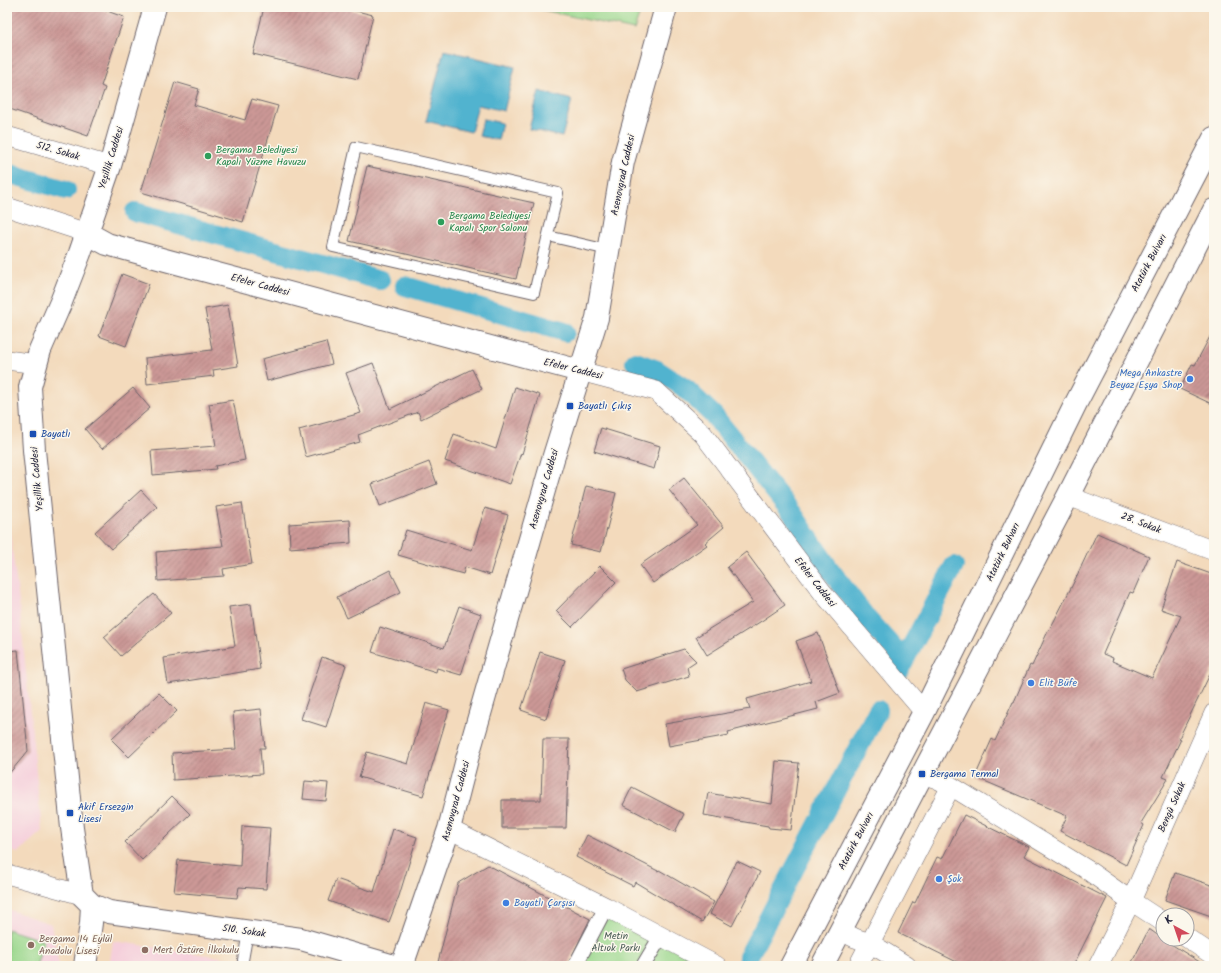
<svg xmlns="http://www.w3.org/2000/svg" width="1221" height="973" font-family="Kalam,sans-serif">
	<defs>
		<pattern id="building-hatch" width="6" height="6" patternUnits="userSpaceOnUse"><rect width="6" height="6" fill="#cc9896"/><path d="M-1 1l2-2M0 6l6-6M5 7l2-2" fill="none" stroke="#a57c7c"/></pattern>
	</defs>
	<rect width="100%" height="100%" fill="#fbf7ec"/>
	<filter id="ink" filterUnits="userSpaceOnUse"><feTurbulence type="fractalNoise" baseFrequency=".025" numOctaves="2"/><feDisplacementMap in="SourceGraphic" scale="8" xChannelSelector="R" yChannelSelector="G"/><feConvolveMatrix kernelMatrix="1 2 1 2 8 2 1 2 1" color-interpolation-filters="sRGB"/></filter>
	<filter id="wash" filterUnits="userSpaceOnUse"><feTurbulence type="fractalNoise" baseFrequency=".012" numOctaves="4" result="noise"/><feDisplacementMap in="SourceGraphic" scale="16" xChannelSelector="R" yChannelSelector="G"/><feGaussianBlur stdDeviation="0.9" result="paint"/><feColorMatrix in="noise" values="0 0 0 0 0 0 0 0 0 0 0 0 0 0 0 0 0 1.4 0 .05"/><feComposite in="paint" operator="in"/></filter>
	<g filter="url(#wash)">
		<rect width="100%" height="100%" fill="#f3dabc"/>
		<path fill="#f5cfdb" d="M7,510L19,602L42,831L18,853L7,850Z
			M7,909L51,924L59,966H7Z
			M113,941L280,966H109Z"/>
		<path fill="#9ad78c" stroke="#5e7c64" d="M529,7H642L634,30Z
			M606,907L717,966H575Z
			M7,929L44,941L36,966H7Z"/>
		<path fill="#51b3cf" stroke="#3a6a85" d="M444,50L515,67L504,111L478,105L471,132L426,121Z
			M539,91L572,100L562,137L529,129Z
			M483,119L502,123L498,140L479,136Z"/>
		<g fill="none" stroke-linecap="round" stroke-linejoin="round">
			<path stroke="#51b3cf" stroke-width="20" d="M7,173L66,190
				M135,212L380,280
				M405,286L565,332
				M635,362L657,370L686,389L714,416L793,514L828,567L868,620L904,660
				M899,670L954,566
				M748,957L878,710"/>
		</g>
		<g id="blocks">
			<path fill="url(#building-hatch)" d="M7,7H95L124,17L101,86L105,88L88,136L7,108Z
				M264,7H340L373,15L358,79L253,54Z
				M175,82L199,89L194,105L245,120L252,99L278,106L243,222L141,192Z
				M367,166L534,203L516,279L349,241Z
				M122,274L149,284L126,346L99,336Z
				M228,305L238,366L213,370L214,376L147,384L145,358L212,350L205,309Z
				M1214,329V405L1180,389L1192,364L1195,365Z
				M326,342L332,364L267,381L262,359Z
				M373,363L390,409L472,369L482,389L421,419L418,412L358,435L360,442L306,457L299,430L361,413L346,373Z
				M515,387L540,395L522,454L521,453L510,484L445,461L454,434L496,449Z
				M133,388L150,408L102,449L85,429Z
				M233,400L245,460L215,466L216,469L153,475L151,451L216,446L209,404Z
				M601,428L660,446L654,469L594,451Z
				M429,462L437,484L380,506L372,484Z
				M684,478L724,527L705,543L707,545L653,583L640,565L697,525L669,490Z
				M586,486L616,493L601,552L571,545Z
				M141,490L157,507L111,549L95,532Z
				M242,503L252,564L223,569L224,576L158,581L156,552L223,546L216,507Z
				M485,508L508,515L490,575L465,567L463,574L398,555L406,530L472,550Z
				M350,520L351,543L290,548L289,524Z
				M1097,533L1149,556L1133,593L1130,592L1103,654L1113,658L1112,661L1152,678L1181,616L1161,609L1177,562L1214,575V666L1179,738L1181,739L1163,777L1168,779L1141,823L1144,825L1126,865L1060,831L1067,816L975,777L992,739L995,741L1013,702H1014L1030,665L1032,666L1049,629H1050L1073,584Z
				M746,552L785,605L763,620L707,655L696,637L753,602L727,567Z
				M600,566L616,582L572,627L556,611Z
				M390,570L401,592L347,618L337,597Z
				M154,594L171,613L121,656L104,637Z
				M251,604L260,669L168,684L164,658L235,646L229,607Z
				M459,606L481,614L461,675L437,668L436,672L372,652L380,627L444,648Z
				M818,633L840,693L816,702L818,709L728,732L729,735L669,746L665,724L750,709L747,699L811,681L796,641Z
				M684,649L696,661L687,667L689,676L637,692L625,680L621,669Z
				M18,650L28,751L7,776V651Z
				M540,652L565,660L546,719L521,710Z
				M322,657L346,665L326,727L301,719Z
				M159,693L177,711L129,757L111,739Z
				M426,703L449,710L423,796L359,777L367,752L408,764Z
				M261,709L265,748H260L262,774L173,780L172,753L236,749L233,712Z
				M543,739H569L566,828H502V800H541Z
				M776,761L799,763L791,830L769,828L768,826L704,815L708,793L772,804Z
				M305,781L328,783L326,801L303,799Z
				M632,787L684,814L675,832L623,805Z
				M172,796L190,814L142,860L125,842Z
				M964,815L1029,847L1024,856L1107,898L1073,966H965L898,933L913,902L915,903L937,857L942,859Z
				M242,826L270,828L266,889L239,887L237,898L174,892L178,860L240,866Z
				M393,829L417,837L399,896L389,922L328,901L336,879L374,892Z
				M587,835L658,871L659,870L714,902L702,922L635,882L633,886L576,857Z
				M737,861L760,872L732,926L710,914Z
				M488,865L590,919L567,966H437L458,883Z
				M1175,873L1214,886V917L1165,900Z
				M1149,929L1163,939L1206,966H1130Z"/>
		</g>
	</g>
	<g filter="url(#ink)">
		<use href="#blocks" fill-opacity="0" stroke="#6b6268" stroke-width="1"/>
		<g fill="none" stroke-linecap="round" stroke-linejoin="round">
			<g stroke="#6b6268" stroke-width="12">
				<path id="service" d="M356,147L558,193L534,293L333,247Z
					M548,236L608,250
					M243,960L248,932"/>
			</g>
			<g stroke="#6b6268" stroke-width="16">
				<path id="pedestrian" d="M575,966L606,907
					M643,966L661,936"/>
			</g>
			<g stroke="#6b6268" stroke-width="20">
				<path id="minor" d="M7,136L110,166
					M7,207L87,233
					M7,360L36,364
					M580,371L656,391L703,434L823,593L924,712
					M1068,496L1214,551
					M922,774L937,779L951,786L1086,869L1131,901L1163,922
					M449,829L606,907L717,966
					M7,874L82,895
					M841,931L855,938L870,943L858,966
					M1187,938L1214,956
					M907,966L870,943L951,786
					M1098,966L1131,901L1214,713"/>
			</g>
			<g stroke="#6b6268" stroke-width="24">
				<path id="secondary" d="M87,233L107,244L169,261L580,371
					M92,905L109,912L301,939L394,966
					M85,966L91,923L92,905L82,895L72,828L34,450L30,387L40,350L61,302L80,253L110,166L155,7
					M402,966L449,829L467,759L553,459L597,318L623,162L666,7"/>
			</g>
			<g stroke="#6b6268" stroke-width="24">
				<path id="primary" d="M791,966L924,712L1076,403L1214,138
					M822,966L1068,496L1214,210"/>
			</g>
			<use href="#service" stroke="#fff" stroke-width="10"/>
			<use href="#pedestrian" stroke="#fff" stroke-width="14"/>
			<use href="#minor" stroke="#fff" stroke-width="19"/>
			<use href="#secondary" stroke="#fff" stroke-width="22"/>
			<use href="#primary" stroke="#fff" stroke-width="22"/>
		</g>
	</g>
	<g fill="#2e9e5b" stroke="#fbf7ec" stroke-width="1.5">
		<circle cx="208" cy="156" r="4"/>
		<circle cx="441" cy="222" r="4"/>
	</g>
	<g fill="#3f7fe0" stroke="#fbf7ec" stroke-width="1.5">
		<circle cx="1190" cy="379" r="4"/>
		<circle cx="1031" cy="683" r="4"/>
		<circle cx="939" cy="879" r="4"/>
		<circle cx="506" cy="903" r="4"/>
	</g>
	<g fill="#1a4fb4" stroke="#fbf7ec" stroke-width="1.5">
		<rect x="566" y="402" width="8" height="8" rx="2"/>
		<rect x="29" y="430" width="8" height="8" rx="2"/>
		<rect x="918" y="770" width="8" height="8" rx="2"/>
		<rect x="66" y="809" width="8" height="8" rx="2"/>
	</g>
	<g fill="#8d6e63" stroke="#fbf7ec" stroke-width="1.5">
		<circle cx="31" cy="945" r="4"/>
		<circle cx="145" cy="950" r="4"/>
	</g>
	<g text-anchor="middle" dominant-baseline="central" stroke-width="3" stroke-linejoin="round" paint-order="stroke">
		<g font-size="10" fill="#27864d" stroke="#fbf7ec" text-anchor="start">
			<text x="216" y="150">Bergama Belediyesi<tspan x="216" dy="12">Kapalı Yüzme Havuzu</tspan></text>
			<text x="449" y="216">Bergama Belediyesi<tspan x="449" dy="12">Kapalı Spor Salonu</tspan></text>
		</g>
		<g font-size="10" fill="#22223b" stroke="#fbf7ec">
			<text transform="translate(58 151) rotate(16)">512. Sokak</text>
			<text transform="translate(111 158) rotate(-73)">Yeşillik Caddesi</text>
			<text transform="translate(623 175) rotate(-78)">Asenovgrad Caddesi</text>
			<text transform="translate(1149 263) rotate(-62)">Atatürk Bulvarı</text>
			<text transform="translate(260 285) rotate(15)">Efeler Caddesi</text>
			<text transform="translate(573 369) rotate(14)">Efeler Caddesi</text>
			<text transform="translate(37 479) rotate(-95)">Yeşillik Caddesi</text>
			<text transform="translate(544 489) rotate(-74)">Asenovgrad Caddesi</text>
			<text transform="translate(1141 523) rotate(21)">28. Sokak</text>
			<text transform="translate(1003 552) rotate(-64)">Atatürk Bulvarı</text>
			<text transform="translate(815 582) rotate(52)">Efeler Caddesi</text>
			<text transform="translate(456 801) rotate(-75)">Asenovgrad Caddesi</text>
			<text transform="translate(1172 807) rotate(-66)">Bengü Sokak</text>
			<text transform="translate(856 841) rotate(-62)">Atatürk Bulvarı</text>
			<text transform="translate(244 931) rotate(8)">510. Sokak</text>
		</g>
		<g font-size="10" fill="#366cbe" stroke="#fbf7ec" text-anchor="start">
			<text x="1182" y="373" text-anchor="end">Mega Ankastre<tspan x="1182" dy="12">Beyaz Eşya Shop</tspan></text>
			<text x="1039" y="683">Elit Büfe</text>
			<text x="947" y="879">Şok</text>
			<text x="514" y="903">Bayatlı Çarşısı</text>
		</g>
		<g font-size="10" fill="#164399" stroke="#fbf7ec" text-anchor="start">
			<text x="578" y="406">Bayatlı Çıkış</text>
			<text x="41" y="434">Bayatlı</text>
			<text x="930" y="774">Bergama Termal</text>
			<text x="78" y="807">Akif Ersezgin<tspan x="78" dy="12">Lisesi</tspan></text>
		</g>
		<g font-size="10" fill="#465853" stroke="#fbf7ec">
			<text x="616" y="936">Metin<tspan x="616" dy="12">Altıok Parkı</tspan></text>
		</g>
		<g font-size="10" fill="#785e54" stroke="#fbf7ec" text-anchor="start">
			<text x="39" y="939">Bergama 14 Eylül<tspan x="39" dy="12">Anadolu Lisesi</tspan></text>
			<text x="153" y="950">Mert Öztüre İlkokulu</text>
		</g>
	</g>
	<rect width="1221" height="973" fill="none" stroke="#fbf7ec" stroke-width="24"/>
	<g transform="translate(1175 927) rotate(320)"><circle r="19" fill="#fbf7ec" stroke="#a4a2a5"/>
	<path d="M0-3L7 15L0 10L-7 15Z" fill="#d1495b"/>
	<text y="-6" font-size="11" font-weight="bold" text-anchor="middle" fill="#22223b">K</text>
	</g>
</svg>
